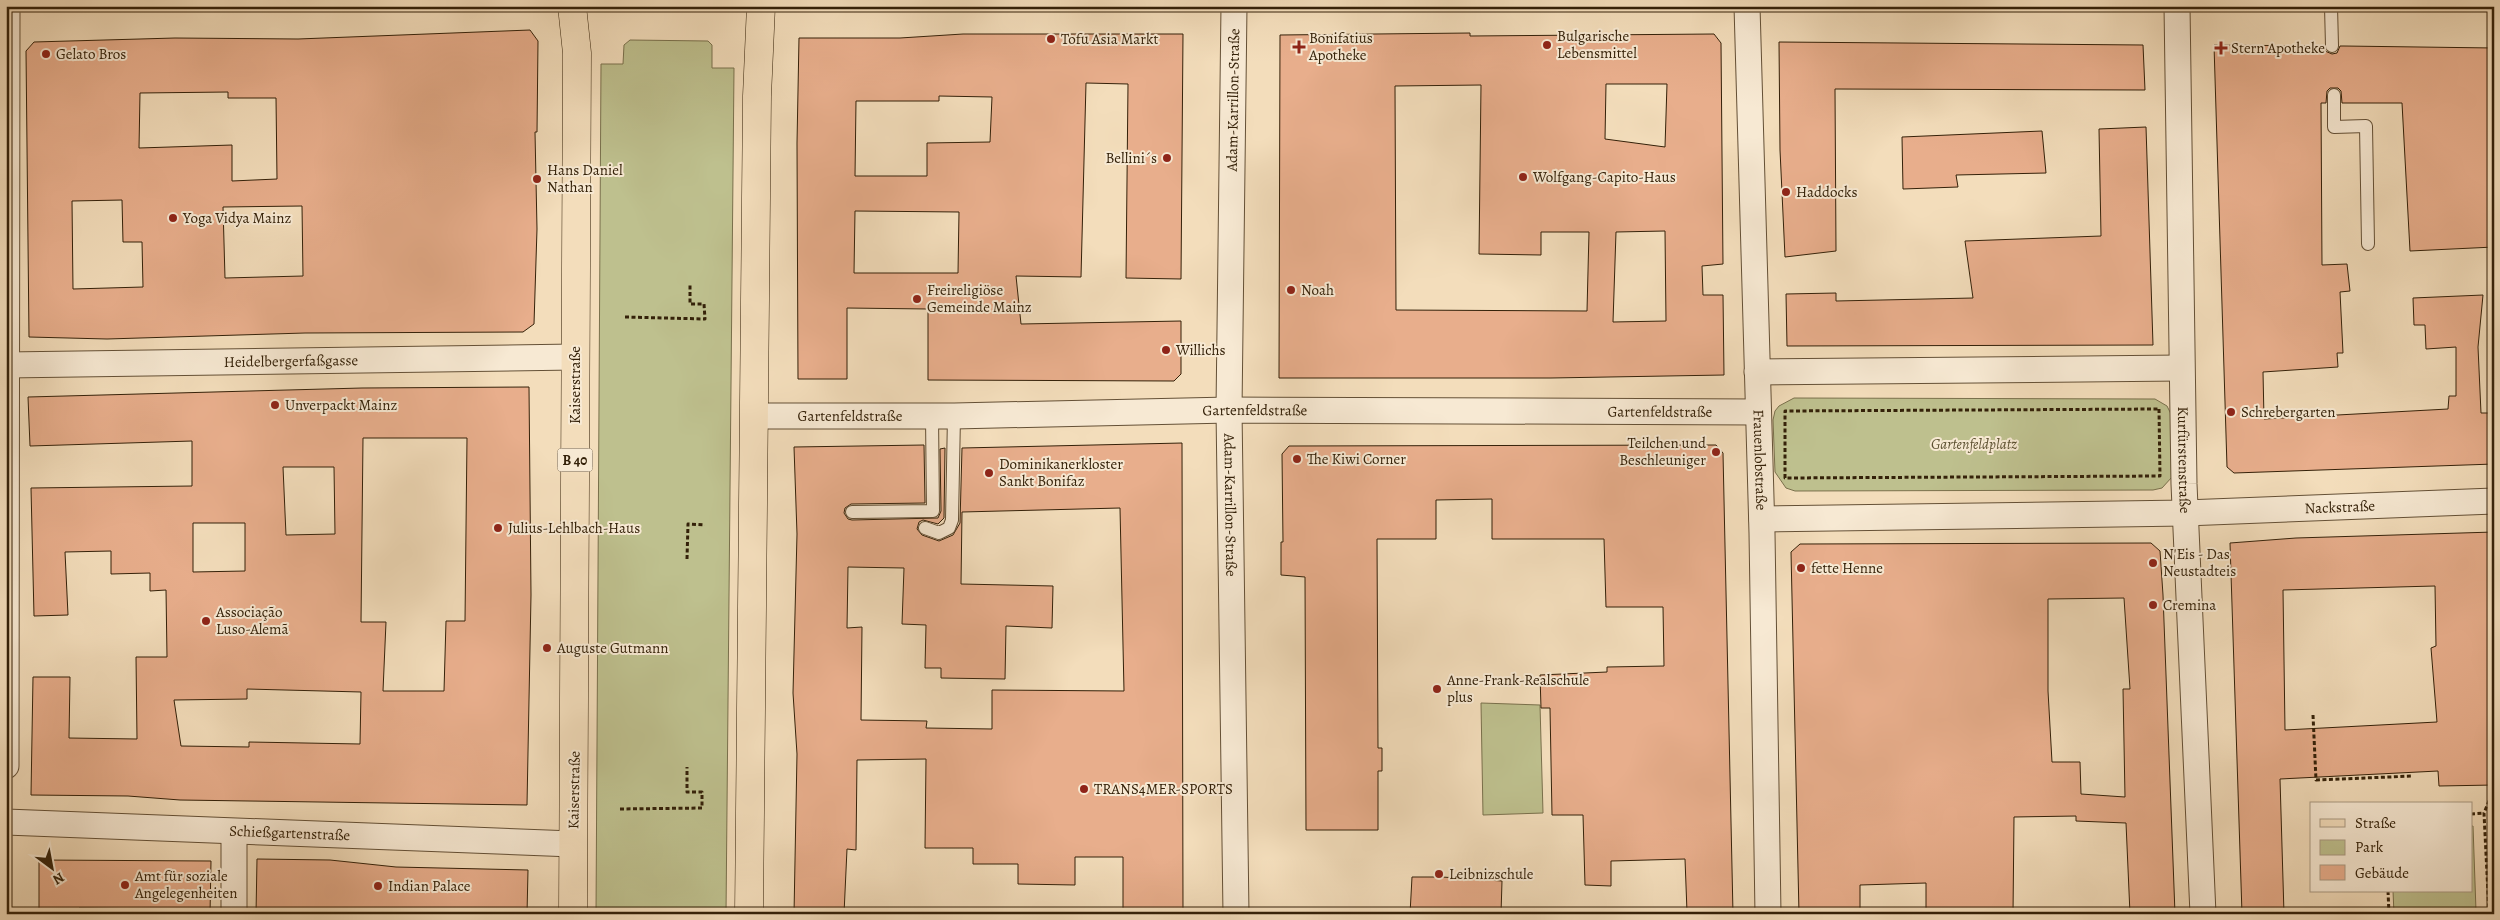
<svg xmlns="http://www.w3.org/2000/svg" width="2500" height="920" font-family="Alegreya,serif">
	<rect width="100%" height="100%" fill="#f3ddbb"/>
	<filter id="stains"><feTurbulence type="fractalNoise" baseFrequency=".004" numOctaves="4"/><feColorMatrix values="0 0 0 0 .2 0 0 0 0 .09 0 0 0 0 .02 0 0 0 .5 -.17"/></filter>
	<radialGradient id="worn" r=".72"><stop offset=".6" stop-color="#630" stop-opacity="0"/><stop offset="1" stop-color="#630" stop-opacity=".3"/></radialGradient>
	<path fill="#bec08e" stroke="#79704c" d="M630,40L708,41L712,45V68H734L726,914H596L601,64H623L624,45Z
		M1794,398L2155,399L2167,406L2171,414L2172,477L2162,488L2153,490L1795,491L1786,488L1775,472L1773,420L1775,411L1779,406Z
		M1481,703L1540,705L1543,813L1483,815Z
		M2471,826H2473L2476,911L2394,914L2393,891H2471Z"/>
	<path fill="#e8ae8c" stroke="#342109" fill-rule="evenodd" d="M530,30L538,41L537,132H535L537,229L534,324L523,332L305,333L107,339L29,337L26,51L34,42L175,38L298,39ZM228,92V98H276L277,179L232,181V145L139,148L140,93ZM122,200L123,242H142L143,287L73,289L72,201ZM302,206L303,276L225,278L223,207Z
		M1470,33V36L1714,34L1721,43L1723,264L1702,266L1703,295H1723L1724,375L1551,378H1279L1280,35ZM1606,84H1667L1665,147L1605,139ZM1481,85L1479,254L1541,255V232H1589L1587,311L1396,310L1395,86ZM1665,231L1666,321L1613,322L1616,232Z
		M963,34H1183L1181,279L1126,278L1128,84L1086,83L1081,277L1016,276L1021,324L1181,321V374L1174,381L928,380V309L847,308V379H798L797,143L799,38H900ZM939,96L992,97L990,142L927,143V176H855L856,101H939ZM855,211L959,212L958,273H854Z
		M1779,42L2143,45L2145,90L1835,89L1836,251L1785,257L1780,150Z
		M2214,45L2324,46L2325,51L2332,54L2337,53L2340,46H2344L2494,48V247L2410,251L2402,103H2342L2341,91L2338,88H2330L2327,91L2326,103H2321L2322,265L2347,264L2350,291L2340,292L2343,353H2337L2338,367L2263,372L2264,419L2448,409L2449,396H2456V347L2426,349L2425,325H2414L2413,298L2483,295L2478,347L2481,413H2489L2490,418H2494V464L2234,473L2227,467Z
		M2146,127L2153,345L1787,346L1786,294L1836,293V301L1973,298L1965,241L2101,236L2099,129Z
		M2042,131L2046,173L1956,175L1958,187L1903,189L1902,137Z
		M529,387L531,595L527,805L180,800L128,796L31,795L33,677H70L69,738L137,739L136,657H167L166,590L150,591V573L111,574V551L65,552L68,615L34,616L31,488L192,486V441L30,446L28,397L362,388ZM363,438H467L465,621H446L444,691H383L386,622H361ZM283,467H334L335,534L286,535ZM193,523H245V571L193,572ZM247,689L361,692L360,744L249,742V747L181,746L174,700L247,699Z
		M1182,443L1183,914H1123V857H1075V885L1018,884V864H973V848H925L926,759L857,760L856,850L847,849L844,914H794L797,754L793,693L797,534L794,447L924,445L925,503L851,504L845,508L844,513L848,519L852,520L938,518L941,511L940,449L945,448L944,518L938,524L923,520L919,522L917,529L922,535L939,541L953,535L960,523L962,448ZM1120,508L1124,691L992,690V729L926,728L927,721L861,720L862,627L847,628L848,567L904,568L902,624L926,625L925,668H941V678L1005,679L1006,626L1052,628L1053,586L961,584L962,512Z
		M1716,445L1723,453L1733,914L1687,912L1685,859L1611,861V886L1585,885L1583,815H1552L1550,708H1541L1540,675L1607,672V667L1664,666L1663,607H1606L1604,539H1492V499L1436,500V539H1377L1378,748H1382V771H1378V830H1306L1305,577L1281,575V542H1283L1282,454L1289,446Z
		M2494,532V785L2439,786L2438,771L2280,779L2284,914H2242L2230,543L2296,538ZM2435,586L2436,646L2431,648L2437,722L2285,730L2283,590Z
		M2151,543L2160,551L2163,595L2175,914H2130L2126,823L2076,821V816L2014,817L2013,914H1926V883L1860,885V914H1799L1791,552L1800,544ZM2124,598L2130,689H2123L2125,797L2081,794L2080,762H2052L2048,691V599Z
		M257,859L330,860L396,867L528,870L527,914H256Z
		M39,860L211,861L210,914H166V909L79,908V914H39Z
		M1412,877H1442L1502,881L1501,914H1410Z"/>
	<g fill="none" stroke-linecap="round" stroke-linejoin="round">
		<g stroke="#645036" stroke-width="14">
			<path id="lane" d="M2331,6L2332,46
				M2334,95V127L2366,126L2368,244
				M852,512L933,511L932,416
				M925,528L939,533L949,528L952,520L954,416"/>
		</g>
		<g stroke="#645036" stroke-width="27">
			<g id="street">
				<path id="s1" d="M1234,6L1229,410L1236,914"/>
				<path id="s2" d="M1747,6L1762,533L1768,914"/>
				<path id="s3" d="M2177,6L2184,484L2203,914"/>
				<path id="s4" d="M6,365L575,357"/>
				<path d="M1757,372L2181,368"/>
				<path id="s5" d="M754,416H954L1229,410L1757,412"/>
				<path id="s6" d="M1762,519L2185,513L2494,501"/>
				<path d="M6,766L7,6"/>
				<path id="s7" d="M6,822L573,844"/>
				<path d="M234,832V914"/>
			</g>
		</g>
		<g stroke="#342109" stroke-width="29">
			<path id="primary" d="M572,6L577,53L573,914
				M749,914L757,96L761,6"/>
		</g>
		<path stroke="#342109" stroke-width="3" stroke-dasharray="4 2.5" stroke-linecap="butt" d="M625,317L705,319L704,304H690V284
			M2159,409L2160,476L1785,478V411Z
			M687,559L688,524L705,525
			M2313,715L2316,780L2413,776
			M620,809L702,808V792H687V767
			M2471,814L2484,813
			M2388,891L2389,914
			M2489,914L2484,813L2494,789"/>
		<use href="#lane" stroke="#f7e9d3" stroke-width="12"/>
		<use href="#street" stroke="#f7e9d3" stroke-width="25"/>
		<use href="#primary" stroke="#f3ddbb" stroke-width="28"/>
	</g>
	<g fill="#8f2418" stroke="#f7e9d3" stroke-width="2">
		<circle cx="1051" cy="39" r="5"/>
		<circle cx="1547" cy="45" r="5"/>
		<path d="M1296.5 39.5h5v5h5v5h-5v5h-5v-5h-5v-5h5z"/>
		<path d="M2218.5 40.5h5v5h5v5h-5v5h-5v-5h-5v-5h5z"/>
		<circle cx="46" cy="54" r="5"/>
		<circle cx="1167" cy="158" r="5"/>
		<circle cx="1523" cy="177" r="5"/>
		<circle cx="537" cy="179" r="5"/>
		<circle cx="1786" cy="192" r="5"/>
		<circle cx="173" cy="218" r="5"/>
		<circle cx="1291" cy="290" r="5"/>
		<circle cx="917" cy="299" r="5"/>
		<circle cx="1166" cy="350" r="5"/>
		<circle cx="275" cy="405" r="5"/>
		<circle cx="2231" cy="412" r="5"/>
		<circle cx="1716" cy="452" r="5"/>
		<circle cx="1297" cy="459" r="5"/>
		<circle cx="989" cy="473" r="5"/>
		<circle cx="498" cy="528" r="5"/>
		<circle cx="2153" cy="563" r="5"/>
		<circle cx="1801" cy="568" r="5"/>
		<circle cx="2153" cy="605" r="5"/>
		<circle cx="206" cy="621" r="5"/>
		<circle cx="547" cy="648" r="5"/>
		<circle cx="1437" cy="689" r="5"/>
		<circle cx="1084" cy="789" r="5"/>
		<circle cx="1439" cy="874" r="5"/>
		<circle cx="125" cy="885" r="5"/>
		<circle cx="378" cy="886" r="5"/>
	</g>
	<g text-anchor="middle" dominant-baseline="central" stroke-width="4" stroke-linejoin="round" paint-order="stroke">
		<rect fill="#f7e9d3" stroke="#6e5d46" stroke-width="1" x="557.5" y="448.5" width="35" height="23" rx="4"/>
		<g font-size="14" font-weight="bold" fill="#342109">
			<text x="575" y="460">B 40</text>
		</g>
		<g font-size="15" fill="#342109" stroke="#f7e9d3" text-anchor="start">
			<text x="1557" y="36">Bulgarische<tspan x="1557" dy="17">Lebensmittel</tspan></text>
			<text x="1309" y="38">Bonifatius<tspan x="1309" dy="17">Apotheke</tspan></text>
			<text x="1061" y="39">Tofu Asia Markt</text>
			<text x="2231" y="48">Stern Apotheke</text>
			<text x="56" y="54">Gelato Bros</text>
			<text x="1157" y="158" text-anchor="end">Bellini´s</text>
			<text x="547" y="170">Hans Daniel<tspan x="547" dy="17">Nathan</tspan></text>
			<text x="1533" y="177">Wolfgang-Capito-Haus</text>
			<text x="1796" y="192">Haddocks</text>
			<text x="183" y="218">Yoga Vidya Mainz</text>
			<text x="927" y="290">Freireligiöse<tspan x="927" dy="17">Gemeinde Mainz</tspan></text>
			<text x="1301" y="290">Noah</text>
			<text x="1176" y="350">Willichs</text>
			<text x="285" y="405">Unverpackt Mainz</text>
			<text x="2241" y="412">Schrebergarten</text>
			<text x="1706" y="443" text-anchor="end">Teilchen und<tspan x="1706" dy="17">Beschleuniger</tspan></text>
			<text x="1307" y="459">The Kiwi Corner</text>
			<text x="999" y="464">Dominikanerkloster<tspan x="999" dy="17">Sankt Bonifaz</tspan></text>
			<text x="508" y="528">Julius-Lehlbach-Haus</text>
			<text x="2163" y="554">N'Eis - Das<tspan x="2163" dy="17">Neustadteis</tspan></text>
			<text x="1811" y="568">fette Henne</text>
			<text x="2163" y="605">Cremina</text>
			<text x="216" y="612">Associação<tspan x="216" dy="17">Luso-Alemã</tspan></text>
			<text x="557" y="648">Auguste Gutmann</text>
			<text x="1447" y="680">Anne-Frank-Realschule<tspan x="1447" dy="17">plus</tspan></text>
			<text x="1094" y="789">TRANS4MER-SPORTS</text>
			<text x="1449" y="874">Leibnizschule</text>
			<text x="135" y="876">Amt für soziale<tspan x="135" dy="17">Angelegenheiten</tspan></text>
			<text x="388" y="886">Indian Palace</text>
		</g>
		<g font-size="15" fill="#342109" stroke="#f7e9d3">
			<text transform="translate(1233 100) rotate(-89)">Adam-Karrillon-Straße</text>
			<text stroke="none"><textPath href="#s4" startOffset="285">Heidelbergerfaßgasse</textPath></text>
			<text transform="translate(575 385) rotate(-90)">Kaiserstraße</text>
			<text stroke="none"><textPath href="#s5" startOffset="501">Gartenfeldstraße</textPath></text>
			<text stroke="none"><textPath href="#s5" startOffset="906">Gartenfeldstraße</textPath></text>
			<text stroke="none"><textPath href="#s5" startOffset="96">Gartenfeldstraße</textPath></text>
			<text stroke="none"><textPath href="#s2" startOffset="454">Frauenlobstraße</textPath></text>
			<text stroke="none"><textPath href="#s3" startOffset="454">Kurfürstenstraße</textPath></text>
			<text stroke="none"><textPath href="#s1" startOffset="499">Adam-Karrillon-Straße</textPath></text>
			<text stroke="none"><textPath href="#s6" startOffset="578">Nackstraße</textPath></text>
			<text transform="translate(574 790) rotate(-89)">Kaiserstraße</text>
			<text stroke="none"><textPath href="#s7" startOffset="284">Schießgartenstraße</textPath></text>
		</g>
		<g font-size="15" font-style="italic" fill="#5d5131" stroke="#f7e9d3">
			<text x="1974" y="444">Gartenfeldplatz</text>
		</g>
	</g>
	<rect width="2500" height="920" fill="none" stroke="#f3ddbb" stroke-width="25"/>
	<rect x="8" y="8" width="2485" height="905" fill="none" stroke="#342109" stroke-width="2.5"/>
	<rect x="12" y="12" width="2475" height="895" fill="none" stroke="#342109"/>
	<rect x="2310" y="802" width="162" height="90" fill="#f7e9d3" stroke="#a99982"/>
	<rect x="2320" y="819" width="25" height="8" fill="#f3ddbb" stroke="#a99982"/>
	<text x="2355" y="828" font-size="15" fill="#342109">Straße</text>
	<rect x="2320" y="840" width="25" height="15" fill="#bec08e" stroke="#a99982"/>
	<text x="2355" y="852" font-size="15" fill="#342109">Park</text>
	<rect x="2320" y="865" width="25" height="15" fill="#e8ae8c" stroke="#a99982"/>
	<text x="2355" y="878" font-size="15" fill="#342109">Gebäude</text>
	<g transform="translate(52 868) rotate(148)" stroke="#f7e9d3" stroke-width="4" paint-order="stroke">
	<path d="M0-4L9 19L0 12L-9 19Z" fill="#342109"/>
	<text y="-8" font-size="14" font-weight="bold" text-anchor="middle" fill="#342109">N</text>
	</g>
	<rect width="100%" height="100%" filter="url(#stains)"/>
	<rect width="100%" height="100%" fill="url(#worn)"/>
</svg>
